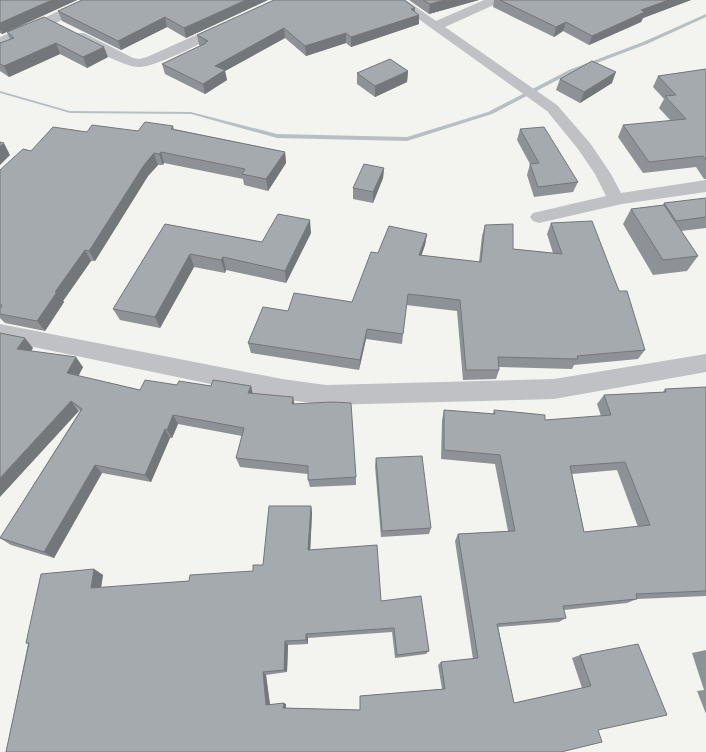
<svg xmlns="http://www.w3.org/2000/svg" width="706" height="752" font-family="Ubuntu,sans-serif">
	<rect width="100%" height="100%" fill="#f3f3f0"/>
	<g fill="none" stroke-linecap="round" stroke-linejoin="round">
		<path fill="#b8bfc4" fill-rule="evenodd" d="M706,14V17L647,44L573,72L492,114L407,141L277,138L191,114L70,113L0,93V91L70,111L191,112L277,134L407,137L488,112L569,70L643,42Z"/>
		<path fill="#bfc1c4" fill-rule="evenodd" d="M81,0H97L95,3L54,24L0,46V37L44,18Z
			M392,0H406L436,21L484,0H500L498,3L445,27L557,105L590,143L611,174L621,193L706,180V192L622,204L539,223L533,221L530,217L533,213L606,196L595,174L578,149L547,111Z
			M225,22L230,23L232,26L230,29C210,38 158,67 139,67C123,67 90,47 74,39L72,36L74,33H84L133,58L139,59L147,57Z
			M0,324L282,379L326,385L554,379L706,354V372L554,399L326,405L282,399L0,340Z"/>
	</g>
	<path fill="#8e9296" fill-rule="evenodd" d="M0,0H77L12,30L108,57L87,68L60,54L9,77L0,71V43L10,39L7,32L2,34L0,33Z
		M268,0L186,38L167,27L121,50L62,21L58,11Z
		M409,0H479L429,14Z
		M494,0H691L643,18L641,22L589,45L563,31L554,37L493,7Z
		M415,11L419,24L351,47L346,43L306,56L285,38L225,71L227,80L205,94L165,74L162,64L201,46L199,45L197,35Z
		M706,69V179H704L696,167L643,173L618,137L623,125L671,121L659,108L664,99L653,87L658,76Z
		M408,71L407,82L375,97L357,84V73Z
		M560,79L612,83L580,103L556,90Z
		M173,126L174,129L285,152L286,163L268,191L244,185L243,179L164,163L163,165H158L148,176L95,261H91L63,301L64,302L45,331L5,323L0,318V170L31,151L87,132L138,131Z
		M520,129L578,182L573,192L534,197L527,175L530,164L517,140Z
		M384,168L383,178L373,203L353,199V188Z
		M706,198V228L681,231L698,256L687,271L653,275L623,224L631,209L663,205L664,203Z
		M551,223L619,291L645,350L638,359L574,365L572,369L499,367V370L496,379L463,380L457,311L406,305L402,344L366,339L359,370L251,353L248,343L288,311L352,302L378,253L427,234L425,245L421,255L479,262L482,236L485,225L513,249L553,253L547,234Z
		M165,224L262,242L311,233L286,283L226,270L225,273L194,267L160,328L120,320L113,309Z
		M0,333L33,348L31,351L83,367L78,376L140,390L177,385L251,386L253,394L295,404L356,477V485L310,487L308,480V474L240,467L236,458L242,436L178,424L172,438H170L151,482L102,473L54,558L11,545L0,538L80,411Z
		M706,387V596L637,599L627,603L564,610L566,618L559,622L498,627L514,703L582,688L572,658L580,655L667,715L6,752L28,644L26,643L94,569L103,575L101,588L189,581L253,571L263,565L311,506L312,513L310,550L381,601L429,651L426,654L395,658L392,632L308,638V644L288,645L287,672L266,675L270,704H286V708L360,710V696L442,689L438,665L441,662L473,659L455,541L458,534L508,531L495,464L441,459L442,420L444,410L493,414L494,410L545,420L601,416L597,404L604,395L663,392L665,389ZM617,470L638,527L584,532L572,474Z
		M376,458L431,528L429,534L381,537L375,466Z
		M706,650V714L697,691L704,690L692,653Z"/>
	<path fill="#74777a" d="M52,0H77L2,34L0,30V23Z
		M246,0H268L186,38L184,28Z
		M445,0H479L429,14L430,4Z
		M669,0H691L643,18L641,22L589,45L592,36L641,10Z
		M415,8L414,16L419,15V24L351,47V37L411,9Z
		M165,17L167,27L121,50L118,41Z
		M566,22L563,31L554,37L556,27Z
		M284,28L285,38L225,71L227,80L205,94L203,84L215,66Z
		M346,33V43L306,56L305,46Z
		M56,43L60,54L9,77L4,66Z
		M104,47L108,57L87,68L83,57Z
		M408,71L407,82L375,97V86Z
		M616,72L612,83L580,103L584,92Z
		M4,143L10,155L0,165V147Z
		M161,152L164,163L163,165L159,154Z
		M285,152L286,163L268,191L266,179Z
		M154,153L158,165L148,176L95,261L89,251L144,165Z
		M384,168L383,178L373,203V192Z
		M310,220L311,233L286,283L285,271Z
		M427,234L425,245L418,266L419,255Z
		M85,250L91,261L63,301L64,302L45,331L37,321L55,292Z
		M190,254L194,267L160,328L155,317Z
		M223,257L226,270L225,273L221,260Z
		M367,329L366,339L359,370L360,360Z
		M25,338L33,348L26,359L17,349Z
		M76,357L83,367L75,383L67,373Z
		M251,386L253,396L248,393Z
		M293,397L295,406L292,404Z
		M71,401L79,411L0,497V478Z
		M173,415L178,424L172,438L167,430Z
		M165,429L170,438L151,482L145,475Z
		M95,465L102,473L54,558L44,552Z
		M311,506L312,513L310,556L308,550Z
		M94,569L103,575L100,593L91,588Z
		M306,634L308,638V644L306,640Z
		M285,641L288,645L287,672L284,670Z
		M263,672L266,675L270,706L266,705Z
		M284,703L286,704V709L283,708Z"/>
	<path fill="#a5aaaf" stroke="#74777a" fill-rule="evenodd" d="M0,0H52L0,23Z
		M82,0H246L184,28L165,17L118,41L58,11Z
		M274,0H404L415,8L411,9L419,15L351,37L346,33L305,46L284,28L215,66L225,70L203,84L162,64L206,43L205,42L208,41L197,35Z
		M423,0H445L430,4Z
		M500,0H669L641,10L645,12L592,36L566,22L556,27Z
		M44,17L104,47L83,57L56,43L4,66L0,64V43L14,38L7,32Z
		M390,59L408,71L375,86L357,73Z
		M592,61L616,72L584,92L560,79Z
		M706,69V160L703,156L649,162L623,125L686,119L665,96L676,95L658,76Z
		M145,122L173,126L171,129L285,152L266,179L242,174L245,169L161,152L159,154L154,153L144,165L89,251L85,250L55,292H57L37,321L0,314V309L2,305H0V170L23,149L31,151L53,127L87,132L92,125L138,131Z
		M544,127L578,182L538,187L530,164L539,163L520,129Z
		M0,142L4,143L0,147Z
		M364,164L384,168L373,192L353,188Z
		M706,198V217L676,221L664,203Z
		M664,205L698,256L663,260L631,209Z
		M278,214L310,220L285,271L223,257L221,260L190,254L155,317L113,309L165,224L262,242Z
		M592,221L619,291H627L645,350L577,356L578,359L498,357L499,370H466L460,300L408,294L403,334L367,329L360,360L248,343L263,307L288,311L294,293L352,302L371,252L378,253L389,226L427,234L419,255L481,262L485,225L513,224V249L562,254L551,223Z
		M0,333L25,338L17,349L76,357L67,373L140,390L145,380L177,385L179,381L211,386L213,380L251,386L248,393L293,397L292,404L332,402L351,403L356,477L308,480V466L236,458L244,428L173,415L167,430L165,429L145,475L95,465L44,552L0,538L82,409L71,401L0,478Z
		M706,387V591L636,594L637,599L563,606L566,618L497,624L514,703L591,686L580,655L638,644L667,715L598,730L602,742L561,752H6L29,643H26L41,574L94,569L91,588L189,581L190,575L253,571V565H263L269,506H311L308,550L377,545L381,601L421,596L429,651L397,655L394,628L306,634V640L285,641L284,670L263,672L266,705L284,703L283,708L360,710V696L445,689L441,662L478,658L458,534L515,531L500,455L444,450V410L495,414L494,410L545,415V420L611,415L604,395L666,392L665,389ZM625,462L650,525L584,532L570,466Z
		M422,456L431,528L382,531L376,458Z"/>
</svg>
